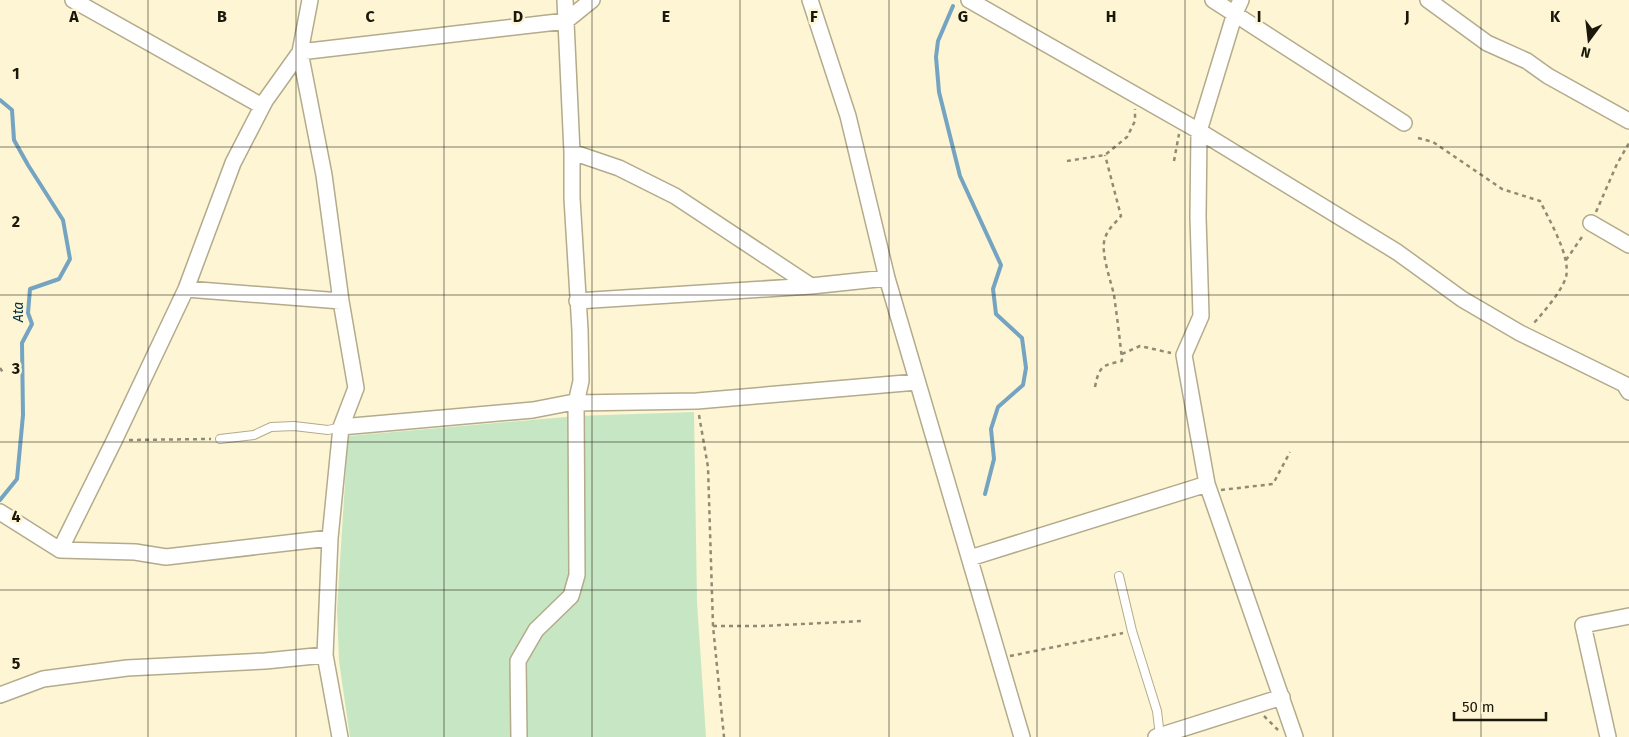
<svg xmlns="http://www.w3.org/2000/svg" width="1629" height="737" font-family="'Fira Sans',sans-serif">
	<rect width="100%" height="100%" fill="#fdf5d3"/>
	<path fill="#c7e7c4" d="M694,412L697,602L706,737H350L339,661L337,609L348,436L577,416Z"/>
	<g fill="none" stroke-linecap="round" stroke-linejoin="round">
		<path stroke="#74a4c1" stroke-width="4" d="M953,6L938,41L936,57L939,92L960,176L1001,265L993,289L996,314L1022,338L1026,368L1023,385L998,407L991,429L994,459L985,494
			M0,100L12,110L14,140L28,165L63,220L70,259L59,279L30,289L28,313L32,324L22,343L23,415L17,479L0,500"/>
		<g stroke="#b3ab8b" stroke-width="10">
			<path id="lane" d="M220,439L254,435L271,427L294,426L328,430L341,427
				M1119,576L1132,631L1157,711L1160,736"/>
		</g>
		<g stroke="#b3ab8b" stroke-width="18">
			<path id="street" d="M73,0L262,106
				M310,0L300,52L324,175L341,301L356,388L341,427L330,538L325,655L340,737
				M810,0L848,116L887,278L1022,737
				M969,0L1199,131L1397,252L1462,299L1520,333L1624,384L1629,392
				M1213,0L1404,123
				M1241,0L1235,13L1199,131L1198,217L1201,316L1184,355L1207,484L1295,737
				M1428,0L1487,43L1527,61L1548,76L1629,121
				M572,152L619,168L675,196L811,286
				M1591,223L1629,245
				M186,289L341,301
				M577,301L811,286L887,278
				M341,427L533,410L569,403H576L581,381L580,330L572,198V152L565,0
				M0,512L60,550L135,552L166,557L330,538
				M60,550L114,441L186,289L233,163L265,101L300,52L566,21L592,0
				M970,558L1207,484
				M0,695L43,679L127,668L265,661L325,655
				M519,737L518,661L536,630L571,596L577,575L576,403L697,401L917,382
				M1156,737L1282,697
				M1608,737L1583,625L1629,616"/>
		</g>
		<path stroke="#908b73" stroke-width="2.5" stroke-dasharray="4 4" stroke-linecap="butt" d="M1418,138L1433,142L1502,189L1540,201C1549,220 1571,256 1566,277C1562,291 1543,313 1533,324
			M1067,161L1105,155L1127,137L1135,121V109
			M1174,161L1179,134
			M1596,212L1617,164L1629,143
			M1566,260L1584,234
			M1122,354L1140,346L1171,353
			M0,368L4,374
			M1095,387C1099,366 1103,365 1122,361C1120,339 1117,317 1114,295C1111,281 1100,252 1105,238C1108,229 1115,223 1121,216L1105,155
			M699,415L708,467L713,626L724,737
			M129,440L211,439
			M1221,490L1273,484L1290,452
			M713,626H762L863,621
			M1010,656L1123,633
			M1264,716L1278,730"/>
		<use href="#lane" stroke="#fff" stroke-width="8"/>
		<use href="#street" stroke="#fff" stroke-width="15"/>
	</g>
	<path fill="none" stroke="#1a170b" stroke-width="1" stroke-opacity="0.55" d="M148,0V737M296,0V737M444,0V737M592,0V737M740,0V737M889,0V737M1037,0V737M1185,0V737M1333,0V737M1481,0V737M0,147H1629M0,295H1629M0,442H1629M0,590H1629"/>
	<g text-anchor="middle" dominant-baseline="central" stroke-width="5" stroke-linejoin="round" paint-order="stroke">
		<g font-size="14" font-style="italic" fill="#032e42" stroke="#fdf5d3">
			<text transform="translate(18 312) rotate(-90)">Ata</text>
		</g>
	</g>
	<g font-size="16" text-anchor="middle" font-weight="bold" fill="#1a170b" stroke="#fdf5d3" stroke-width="5" stroke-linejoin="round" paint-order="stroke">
		<text x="74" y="22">A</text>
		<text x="222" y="22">B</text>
		<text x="370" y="22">C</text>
		<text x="518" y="22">D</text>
		<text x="666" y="22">E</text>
		<text x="814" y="22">F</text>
		<text x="963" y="22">G</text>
		<text x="1111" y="22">H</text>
		<text x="1259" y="22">I</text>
		<text x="1407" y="22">J</text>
		<text x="1555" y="22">K</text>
		<text x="16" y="79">1</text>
		<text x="16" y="227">2</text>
		<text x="16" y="374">3</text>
		<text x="16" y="522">4</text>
		<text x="16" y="669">5</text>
	</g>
	<g transform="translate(1589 40) rotate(195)" stroke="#fdf5d3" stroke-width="4" paint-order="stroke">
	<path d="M0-4L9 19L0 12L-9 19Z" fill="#1a170b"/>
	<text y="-8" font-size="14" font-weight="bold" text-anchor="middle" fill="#1a170b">N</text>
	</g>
	<path d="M1454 712v8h92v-8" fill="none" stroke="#1a170b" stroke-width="2.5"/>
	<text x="1462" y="712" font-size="15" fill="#1a170b" stroke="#fdf5d3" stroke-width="4" paint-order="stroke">50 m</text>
</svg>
